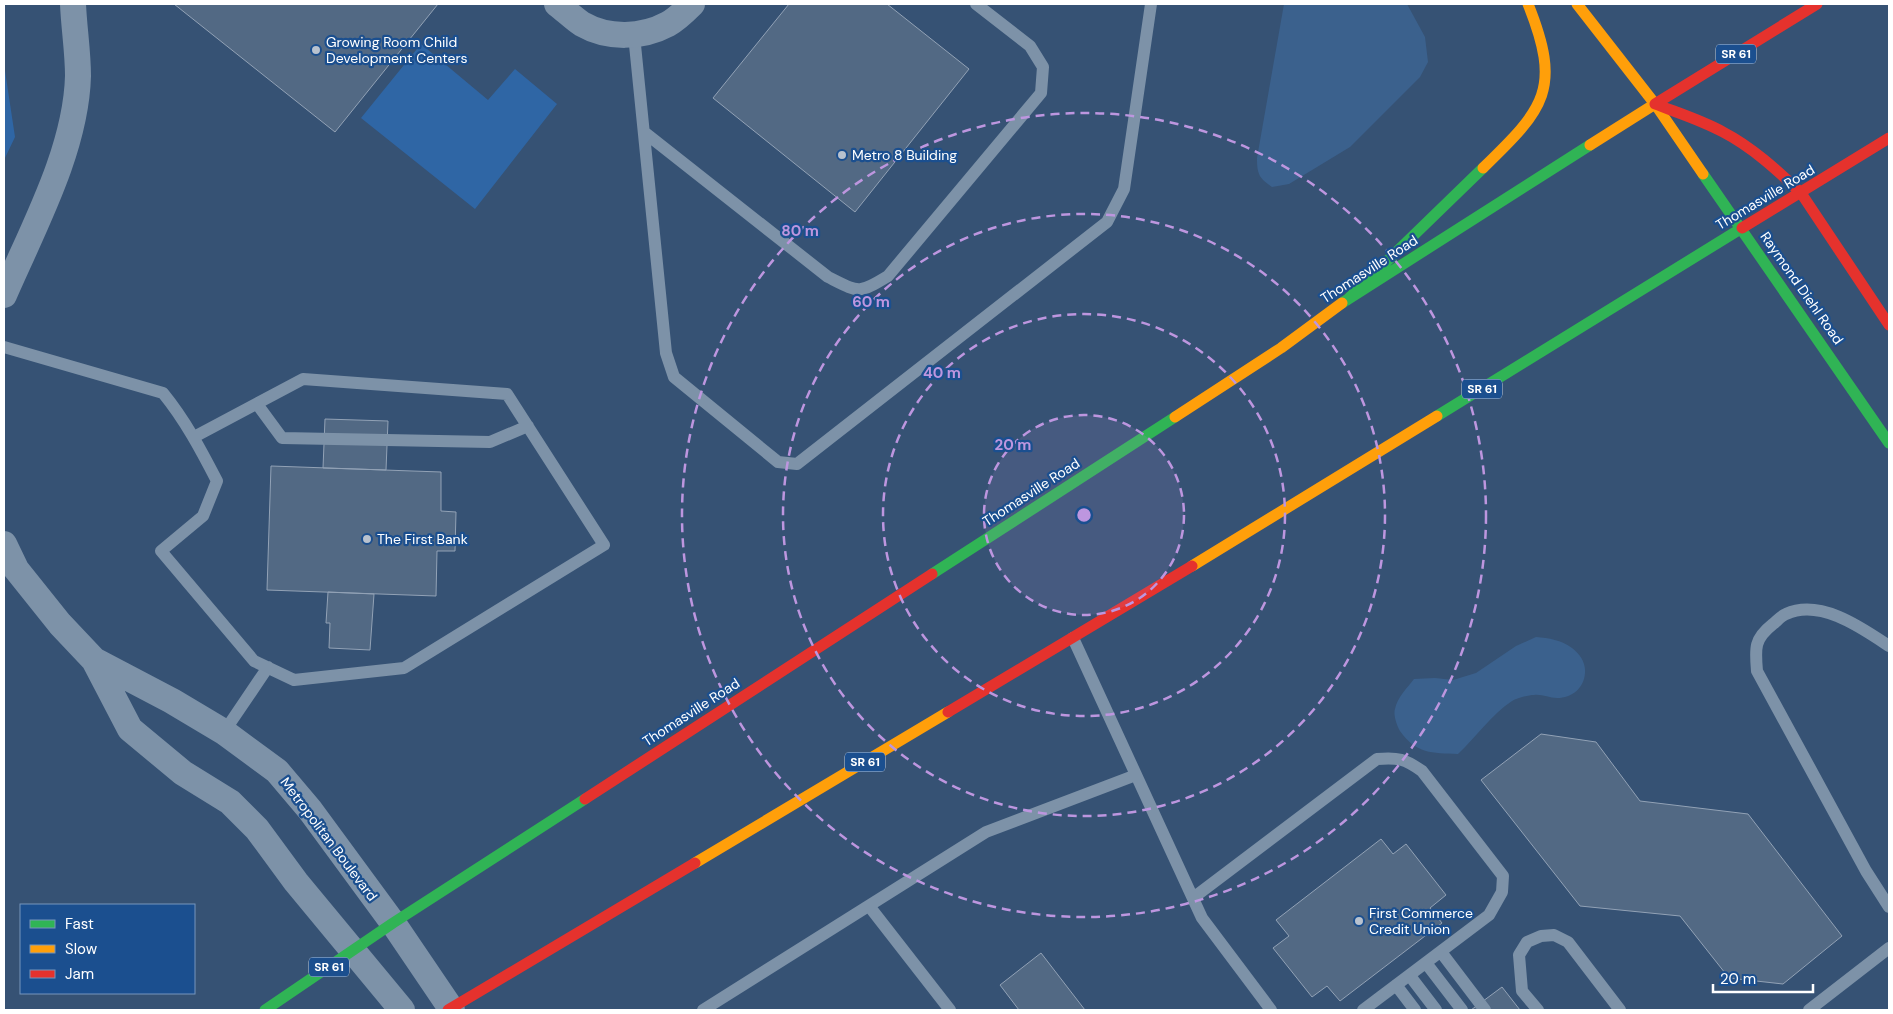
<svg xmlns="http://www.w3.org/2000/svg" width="1893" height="1014" font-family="'DM Sans',sans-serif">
	<rect width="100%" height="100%" fill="#365274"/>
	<path fill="#2f66a5" d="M421,44L488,100L515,69L557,104L475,209L361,118Z
		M4,64L15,137L4,160Z"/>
	<path fill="#3b618d" d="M1284,4H1407L1425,37L1428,62L1420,77L1350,147L1289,184L1272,187C1259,178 1257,174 1257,158Z
		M1536,637C1549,638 1561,640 1572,648C1580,654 1586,663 1585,673C1584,688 1572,698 1557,698C1549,698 1542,694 1534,695C1528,695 1517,698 1512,701C1491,715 1476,737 1458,754C1432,753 1416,754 1400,731C1397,726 1393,715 1395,709C1397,698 1407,688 1414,679L1435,678L1453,680L1476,673L1516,646Z"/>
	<path fill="#526984" stroke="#92a2b6" d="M174,4H438L335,132Z
		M789,4H887L969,69L855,212L713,98Z
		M325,419L388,421L386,470L323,468Z
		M271,466L441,472V511L456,512L455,551H437L436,596L267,590Z
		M328,592L374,594L370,650L329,648L330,623H326Z
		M1541,734L1596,742L1640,801L1748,814L1842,936L1783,984L1729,978L1680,916L1580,906L1481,780Z
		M1381,839L1393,854L1406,844L1446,895L1430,908L1442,923L1340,1001L1327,986L1312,997L1273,948L1289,936L1276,920Z
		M1041,953L1085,1010H1019L1000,985Z
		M1502,987L1520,1010H1471Z"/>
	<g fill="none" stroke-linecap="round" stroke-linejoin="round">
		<path stroke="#7d92a8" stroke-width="12" d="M634,35L666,353L674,377L778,462L797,464L1107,222L1124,189L1151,4
			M644,132L828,277C860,293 858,294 888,276L1041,93L1043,67L1030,46L976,4
			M4,347L163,393C185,420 201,450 217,481L203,516L161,551L254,661L294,680L404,668L604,545L507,394L303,379L194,437
			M257,404L282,438L490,442L528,426
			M1073,638L1202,918L1271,1010
			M1889,646C1862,628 1820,598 1786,614C1781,616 1777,621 1773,624C1754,639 1755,648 1757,671L1866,871L1889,907
			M224,732L268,667
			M1193,898L1377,759C1398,757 1405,759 1422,771L1503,876L1502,892L1489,915L1363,1010
			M869,906L950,1010
			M1441,952L1485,1010
			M1426,963L1462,1010
			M1410,976L1436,1010
			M1396,985L1415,1010
			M703,1010L986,832L1136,775
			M1538,1010L1522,991L1519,955L1527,942L1541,936L1554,935L1568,942L1620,1010
			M1809,1010L1889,948"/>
		<path stroke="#7d92a8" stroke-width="26" d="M557,4C565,10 573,18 582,24C608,39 642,38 668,24C677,19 685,11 692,4
			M4,295C33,228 76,150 78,76C78,52 74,28 73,4
			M4,544L16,569L60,624L94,660L130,729L183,773L230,802L257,829L296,882L402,1010
			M94,660L172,701L224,732L277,771L310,810L393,923L452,1010"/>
		<path stroke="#30b455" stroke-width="11" d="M1703,174L1889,443
			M1347,300L1483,168
			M1342,303L1590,145
			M1437,416L1742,228
			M932,574L1175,417
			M265,1010L393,923L585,799"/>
		<path stroke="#ff9f0a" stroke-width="11" d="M1577,4L1655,104L1703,174
			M1590,145L1655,104
			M1483,168C1545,108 1562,89 1528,4
			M1175,417L1281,348L1342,303
			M1192,566L1437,416
			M695,863L948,712"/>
		<path stroke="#e5322d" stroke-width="11" d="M1655,104C1678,113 1701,120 1723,132C1752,147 1777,170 1801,193L1889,325
			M1655,104L1817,4
			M1742,228L1889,138
			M948,712L1192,566
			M585,799L932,574
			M448,1010L695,863"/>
	</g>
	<circle cx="1084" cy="515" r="100" fill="#bd96df" fill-opacity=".12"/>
	<g fill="none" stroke="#bd96df" stroke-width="2.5" stroke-dasharray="9 6">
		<circle cx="1084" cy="515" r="100"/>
		<circle cx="1084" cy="515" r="201"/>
		<circle cx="1084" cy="515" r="301"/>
		<circle cx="1084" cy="515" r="402"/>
	</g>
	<g fill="#b9c2ce" stroke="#1b4f8f" stroke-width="2">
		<circle cx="316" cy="50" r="5"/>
		<circle cx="842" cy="155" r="5"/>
		<circle cx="367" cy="539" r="5"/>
		<circle cx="1359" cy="921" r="5"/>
	</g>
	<g text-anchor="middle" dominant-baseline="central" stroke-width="4.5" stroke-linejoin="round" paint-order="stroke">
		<g fill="#1b4f8f" stroke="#bbcadd" stroke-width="1">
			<rect x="1716" y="44.5" width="40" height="19" rx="4"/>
			<rect x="1462" y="379.5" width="40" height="19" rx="4"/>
			<rect x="845" y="752.5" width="40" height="19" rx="4"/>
			<rect x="309" y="957.5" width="40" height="19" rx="4"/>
		</g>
		<g font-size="12" font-weight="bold" fill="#fff">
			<text x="1736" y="54">SR 61</text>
			<text x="1482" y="389">SR 61</text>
			<text x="865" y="762">SR 61</text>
			<text x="329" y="967">SR 61</text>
		</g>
		<g font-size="14" fill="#fff" stroke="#1b4f8f" text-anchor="start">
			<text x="326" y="42">Growing Room Child<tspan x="326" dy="16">Development Centers</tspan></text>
			<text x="852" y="155">Metro 8 Building</text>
			<text x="377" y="539">The First Bank</text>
			<text x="1369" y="913">First Commerce<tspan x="1369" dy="16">Credit Union</tspan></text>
		</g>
		<g font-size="14" fill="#fff" stroke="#1b4f8f">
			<text transform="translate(1765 197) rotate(-31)">Thomasville Road</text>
			<text transform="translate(1369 269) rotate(-33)">Thomasville Road</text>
			<text transform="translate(1802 288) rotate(55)">Raymond Diehl Road</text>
			<text transform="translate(1031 492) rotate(-33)">Thomasville Road</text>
			<text transform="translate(691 712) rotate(-33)">Thomasville Road</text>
			<text transform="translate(329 839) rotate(53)">Metropolitan Boulevard</text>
		</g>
	</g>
	<circle cx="1084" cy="515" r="8" fill="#bd96df" stroke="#1b4f8f" stroke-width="2.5"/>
	<g font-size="15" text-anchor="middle" font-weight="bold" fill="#bd96df" stroke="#1b4f8f" stroke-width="4.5" stroke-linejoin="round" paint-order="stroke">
		<text x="800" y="236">80 m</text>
		<text x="871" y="307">60 m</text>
		<text x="942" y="378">40 m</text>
		<text x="1013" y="450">20 m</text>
	</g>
	<rect width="1893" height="1014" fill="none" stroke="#ffffff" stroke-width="10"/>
	<rect x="20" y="904" width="175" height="90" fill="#1b4f8f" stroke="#7695bc"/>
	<rect x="30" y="920" width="25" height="8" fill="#30b455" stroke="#7695bc"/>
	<text x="65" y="929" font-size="15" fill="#ffffff">Fast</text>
	<rect x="30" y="945" width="25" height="8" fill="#ff9f0a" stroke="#7695bc"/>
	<text x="65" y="954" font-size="15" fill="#ffffff">Slow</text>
	<rect x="30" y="970" width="25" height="8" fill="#e5322d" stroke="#7695bc"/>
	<text x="65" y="979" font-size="15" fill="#ffffff">Jam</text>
	<path d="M1713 984v8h100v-8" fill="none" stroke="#ffffff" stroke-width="2.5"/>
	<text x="1720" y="984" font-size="15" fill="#ffffff" stroke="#1b4f8f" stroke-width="4" paint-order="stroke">20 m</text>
</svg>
